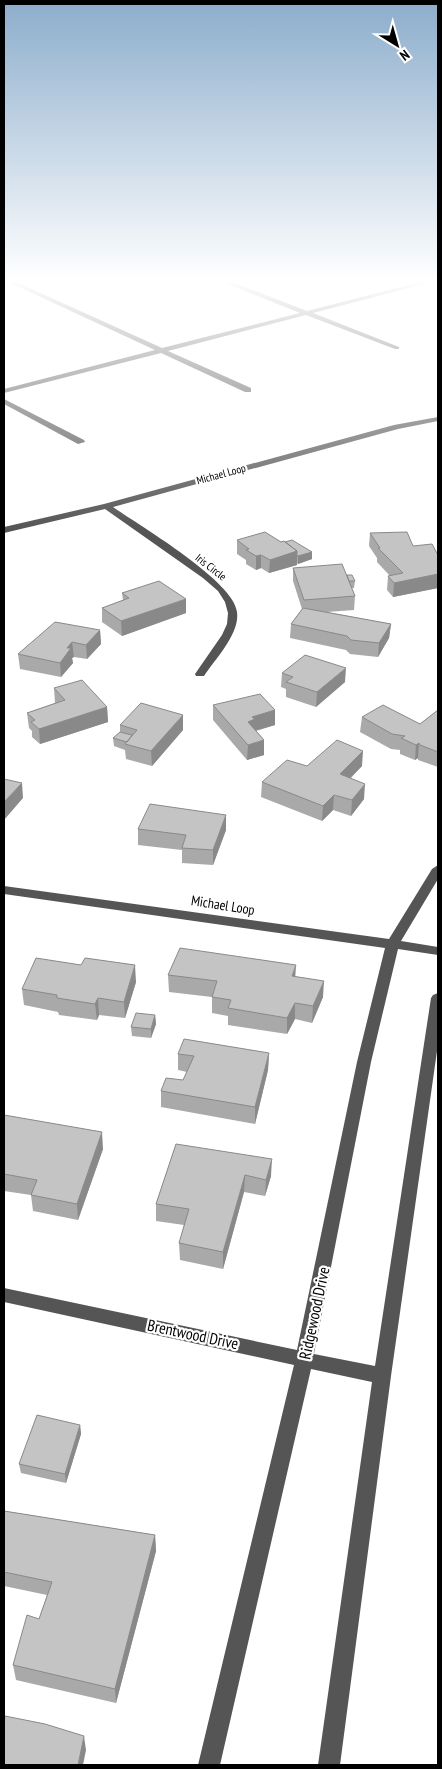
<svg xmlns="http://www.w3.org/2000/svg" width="442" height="1769" font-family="'PT Sans Narrow',sans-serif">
	<rect width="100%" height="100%" fill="#fff"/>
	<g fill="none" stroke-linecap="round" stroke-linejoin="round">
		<path fill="#555" fill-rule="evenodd" d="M6,281H14L162,348L300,313L220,281H229L307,311L424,281H435L313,313L399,347V349H395L306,315L168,351L251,388V392H245L161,353L4,393V389L155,350Z
			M4,399L84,440L85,442L78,444L4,404Z
			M438,417V421L398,429L113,507C140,526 234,581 237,612C240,634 215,659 204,676H196L195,674L222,635L227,624L228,613L225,602L218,591L203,578L105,509L4,533V527L104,504L394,425Z
			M438,865V879L401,941L438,947V955L398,949L371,1062L314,1354L375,1366L431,998L433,995L438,993V1044L391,1376L340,1765H318L372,1382L311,1369L220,1765H198L294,1365L4,1302V1288L297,1350L357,1062L385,948L4,894V886L389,939L432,869Z"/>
	</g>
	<path fill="#a9a9a9" d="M370,533L413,546L438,555V588L393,597L387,590L388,576H390L377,562V558L369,546Z
		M237,540L285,542L312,552V559L298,564L297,563V565L269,573L261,568L256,570L246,564V560L237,554Z
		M293,568L347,575L355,581L354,588H352L355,596L354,610L327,612L391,624L389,638L378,657L350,654L346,650L290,638L291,624L302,609L293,581Z
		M122,593L186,613L122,636L102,622V608L123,600Z
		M100,630L101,644L87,659L74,657L72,658L73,663L61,677L20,669L18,654Z
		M282,673L345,682L316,707L286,697V689L281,687Z
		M54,688L107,707L108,722L40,744L32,737V731L29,728L27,713L55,703Z
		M213,705L275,710V725L256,731L264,740V755L247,760L213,720Z
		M438,710V767L418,760V758L415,760L400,754V750L391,749L360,732L362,717L420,724Z
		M120,725L183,730L152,766L126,759L125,750L114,746L113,738L120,732Z
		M307,766H362L351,778L364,799L351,816L333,810L322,821L261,797L262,782Z
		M226,815V830L213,865L182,863V850L138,845V829Z
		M168,975L296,977L323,997L312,1023L295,1019L287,1034L228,1025V1016L212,1013V997L169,992Z
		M136,982L125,1018L99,1015L97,1020L59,1015L58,1012L24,1005L22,989Z
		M155,1015L156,1024L151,1038L132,1036L131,1027Z
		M269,1053L268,1070L255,1124L161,1107V1091L183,1080L187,1072L178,1070V1054Z
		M4,1115L103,1149L78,1220L33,1211L31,1195L4,1191Z
		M176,1144L271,1176L265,1196L244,1192L223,1269L180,1260L179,1243L184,1225L156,1221V1204Z
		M80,1425L81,1434L66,1483L21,1473L19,1464Z
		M4,1511L155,1535L156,1551L116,1703L16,1680L13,1665L39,1619L47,1595L4,1586Z"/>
	<path fill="#898989" d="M297,551V565L269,573L270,560Z
		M312,552V559L298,564V556Z
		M261,555V568L256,570V556Z
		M438,574V588L393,597L394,583Z
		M186,599V613L122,636L121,621Z
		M391,624L389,638L378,657L379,643Z
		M100,630L101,644L87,659L86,645Z
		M72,642L74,657L72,658L73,663L61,677L60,663L67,648Z
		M346,668L345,682L316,707L317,692Z
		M107,707L108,722L40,744L39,729Z
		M275,710V725L254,731L248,722L252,717Z
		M183,715V730L152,766L151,751Z
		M264,740V755L247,760L248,745Z
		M419,743L418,758L415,760L416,745Z
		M363,751L362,766L339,789L340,774Z
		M22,783L23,798L4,820V802Z
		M365,784L364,799L351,816L352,800Z
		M334,795L333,810L322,821L323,806Z
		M226,815V830L213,865V850Z
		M135,965L136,982L125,1018L124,1002Z
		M296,965L295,981L292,976Z
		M324,981L323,997L312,1023L313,1006Z
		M98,998L99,1015L97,1020L95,1004Z
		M295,1003V1019L287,1034V1018Z
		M155,1015L156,1024L151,1038V1029Z
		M269,1053L268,1070L255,1124V1107Z
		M102,1132L103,1149L78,1220L77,1204Z
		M272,1159L271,1176L265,1196L266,1180Z
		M245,1175L244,1192L223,1269V1252Z
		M80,1425L81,1434L66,1483L65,1474Z
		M155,1535L156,1551L116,1703L115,1689Z
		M84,1736L86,1750L83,1765H78Z"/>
	<path fill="#c4c4c4" stroke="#898989" d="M265,532L281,542L284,541L297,551L270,560L261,555L256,556L246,550L249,549L237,540Z
		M407,532L413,546L432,544L438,555V574L394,583L388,576L403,573L378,548H380L370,533Z
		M292,540L312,552L298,556H297V551L285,542Z
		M342,564L355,596L304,600L293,568Z
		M347,575H352L355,581H349Z
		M159,581L186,599L121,621L102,608L129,598L122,593Z
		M303,608L391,624L379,643L351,640L347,636L291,624Z
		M55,622L100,630L86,645L72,642L67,648H71L60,663L18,654Z
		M305,655L346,668L317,692L286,682L293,677L282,673Z
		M82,680L107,707L39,729L31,722L35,720L27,713L65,700L54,688Z
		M260,694L275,710L252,717L255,719L248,722L264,740L248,745L213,705Z
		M141,703L183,715L151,751L125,744L137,730L120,725Z
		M383,705L420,724L438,710V752L420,745L419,743L416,745L401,738L405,736L392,734L362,717Z
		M120,732L132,735L127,742L113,738Z
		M337,740L363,751L340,774L365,784L352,800L334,795L323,806L262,782L287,760L307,766Z
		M4,779L22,783L4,802Z
		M150,804L226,815L213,850L182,848L186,835L138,829Z
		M180,948L296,965L292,976L324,981L313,1006L295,1003L287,1018L228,1008L231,1000L212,997L217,981L168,975Z
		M36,958L81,965L85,958L135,965L124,1002L98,998L95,1004L57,998V995L22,989Z
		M136,1013L155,1015L151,1029L131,1027Z
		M184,1039L269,1053L255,1107L161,1091L166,1078L183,1080L194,1056L178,1054Z
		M4,1115L102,1132L77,1204L31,1195L37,1180L4,1174Z
		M176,1144L272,1159L266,1180L245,1175L223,1252L179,1243L189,1209L156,1204Z
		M37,1415L80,1425L65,1474L19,1464Z
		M4,1511L155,1535L115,1689L13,1665L27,1615L39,1619L52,1582L4,1572Z
		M5,1716L45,1724L84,1736L78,1765H4V1720Z"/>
	<linearGradient id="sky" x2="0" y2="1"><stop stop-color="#8cadcc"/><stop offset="0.53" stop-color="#fff"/><stop offset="1" stop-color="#fff" stop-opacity="0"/></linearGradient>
	<rect width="442" height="529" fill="url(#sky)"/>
	<g text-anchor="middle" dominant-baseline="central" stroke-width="4.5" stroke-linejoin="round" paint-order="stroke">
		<g font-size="11" fill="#000" stroke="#fff">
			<text transform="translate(221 474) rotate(-15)">Michael Loop</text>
			<text transform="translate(211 567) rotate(38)">Iris Circle</text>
		</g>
		<g font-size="14" fill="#000" stroke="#fff">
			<text transform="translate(223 905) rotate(9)">Michael Loop</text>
		</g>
		<g font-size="16" fill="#000" stroke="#fff">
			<text transform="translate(314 1313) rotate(-78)">Ridgewood Drive</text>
			<text transform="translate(193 1334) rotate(12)">Brentwood Drive</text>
		</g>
	</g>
	<rect width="442" height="1769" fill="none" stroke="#000000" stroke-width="10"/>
	<g transform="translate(397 45) rotate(143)" stroke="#ffffff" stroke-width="4" paint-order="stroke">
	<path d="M0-4L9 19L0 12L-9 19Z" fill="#000000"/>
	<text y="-8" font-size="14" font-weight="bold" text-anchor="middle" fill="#000000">N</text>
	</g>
</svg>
